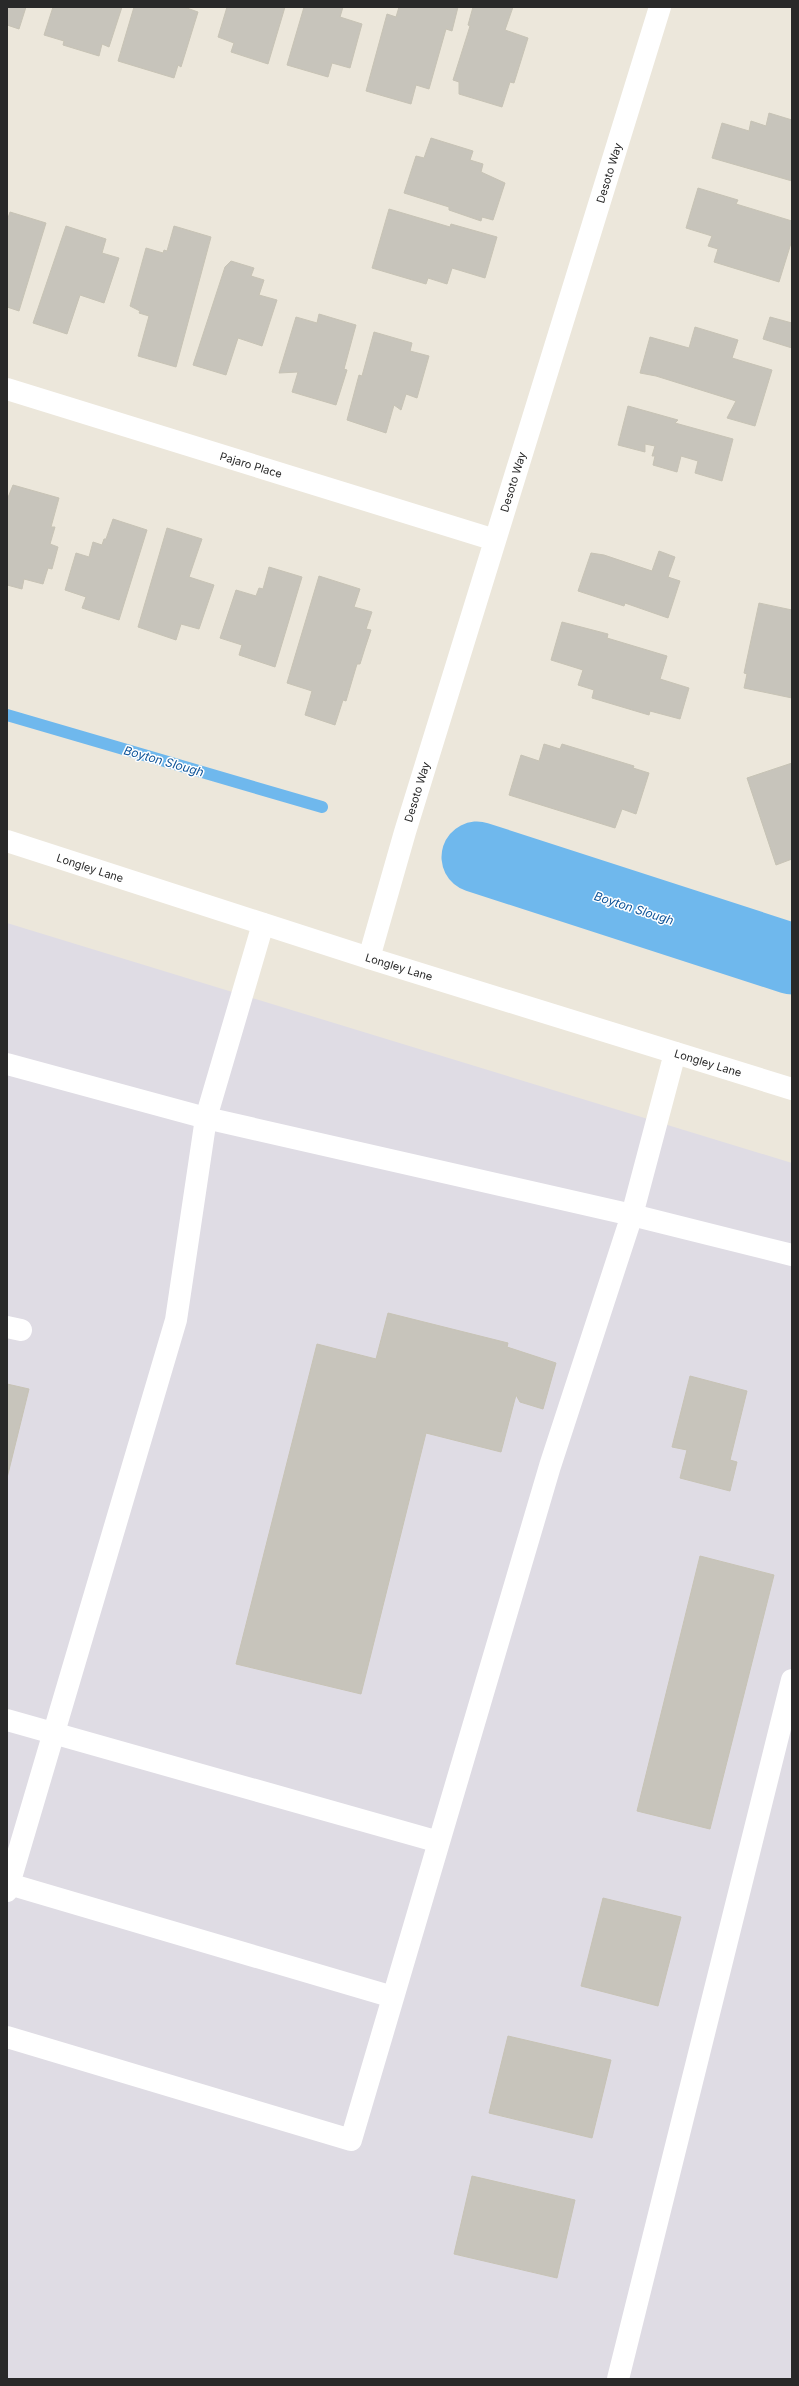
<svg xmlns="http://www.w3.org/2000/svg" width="799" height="2386" font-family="Inter,sans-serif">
	<rect width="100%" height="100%" fill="#ece7db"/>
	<path fill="#dfdce4" d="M7,923L792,1163V2379H7Z"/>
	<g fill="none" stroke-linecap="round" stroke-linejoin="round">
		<path stroke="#6fb8ed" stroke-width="12" d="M7,715L322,807"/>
		<path stroke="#6fb8ed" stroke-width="71" d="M477,857L792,959"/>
	</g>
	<path fill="#c7c4bb" stroke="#c7c3b5" d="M7,7H26L19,29L7,25Z
		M53,7H122L109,47L102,44L99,56L63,45L64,41L44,35Z
		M134,7H184L198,12L181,67L178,65L174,78L118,61Z
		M227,7H285L268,64L231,52L234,43L218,37Z
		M304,7H343L340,17L362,24L350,68L332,63L328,77L287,65Z
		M399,7H458L452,31L446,29L429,89L416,85L411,104L366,91L387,14L396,17Z
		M473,7H513L505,30L528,38L514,83L510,82L502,107L459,94V82L453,80L470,26L468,25Z
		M769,113L792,120V181L712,158L722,123L749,131L751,121L766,126Z
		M431,138L473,151L470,160L483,164L481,172L505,183L493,220L482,217L481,221L449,210V207L404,193L416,156L424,158Z
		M698,188L738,200L736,204L792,221V240L779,282L714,262L718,249L708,246L712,236L686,228Z
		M389,209L450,227L451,224L497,237L485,278L452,268L447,284L428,278L426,284L372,268Z
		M10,212L46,223L19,311L7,307V221Z
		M66,226L106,239L102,253L119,258L104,303L80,295L67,334L33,323Z
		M174,226L211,237L176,367L138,356L149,316L139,313L140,311L130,306L146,248L163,253L164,250L167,251Z
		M231,261L254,268L251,276L264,280L259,295L277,300L262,346L238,338L226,375L193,365L225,267Z
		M319,314L356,325L344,369L347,370L336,405L292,392L298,372L279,373L296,317L317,323Z
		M770,317L792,323V348L763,339Z
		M695,327L738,340L732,358L772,370L755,426L727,418L736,401L656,376L640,373L650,337L689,348Z
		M374,332L412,343L410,351L429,356L417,398L406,394L401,410L394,405L386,433L347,420L359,375L362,376Z
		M628,406L678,420L675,423L733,439L722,481L695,473L698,461L681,456L677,472L653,465L655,456H652L655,446L645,444V452L618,445Z
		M13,485L59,498L51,527H55L50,544L58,547L52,569L48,568L43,584L24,579L22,589L7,585V500Z
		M113,519L147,530L119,620L82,608L86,597L65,590L76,553L89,557L93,542L102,545L104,539H106Z
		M167,528L202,539L189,577L214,585L199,629L181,624L176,640L138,627Z
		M659,551L675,557L668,577L680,581L668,618L625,603L624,606L578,591L591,553L604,555L652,571Z
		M269,567L302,577L275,667L239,655L242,645L220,638L236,590L256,596L259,588L263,589Z
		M319,576L360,589L354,607L372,612L366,629L371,630L365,648L360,664H357L346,701L343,700L335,725L305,715L312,691L287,683Z
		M759,603L792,610V698L744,688L747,674L744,673Z
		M562,622L608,634L607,638L667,656L660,679L689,688L680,719L650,711L649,715L592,698L594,690L578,685L583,670L551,660Z
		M544,744L560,749L562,744L634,766L633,768L649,773L636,814L622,809L615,828L509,795L521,755L539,761Z
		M792,763V859L776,865L747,778Z
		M388,1313L508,1343L507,1347L556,1363L543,1409L520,1402L516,1395L501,1452L426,1433L361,1694L236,1664L317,1344L376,1359Z
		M690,1376L747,1391L730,1460L737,1462L730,1491L680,1478L687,1450L672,1447Z
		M7,1384L29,1389L7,1478Z
		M700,1556L774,1575L710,1829L637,1811Z
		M603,1898L681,1917L658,2006L581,1986Z
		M508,2036L611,2060L592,2138L489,2113Z
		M472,2176L575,2200L557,2278L454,2254Z"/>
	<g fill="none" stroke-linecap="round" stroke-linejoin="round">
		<path stroke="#fff" stroke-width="22" d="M7,1064L206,1118L632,1215L675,1053
			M7,1327L21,1330
			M7,1720L439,1842
			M9,1884L393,1997
			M7,1891L176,1320L206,1118L263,924
			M7,2037L351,2140L550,1466L632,1215L792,1255
			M618,2379L792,1680"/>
		<path stroke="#fff" stroke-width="22" d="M7,389L495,540
			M369,958L405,832L660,7"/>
		<path stroke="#fff" stroke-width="22" d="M7,841L369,958L792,1089"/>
	</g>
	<g text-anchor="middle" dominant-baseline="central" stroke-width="3" stroke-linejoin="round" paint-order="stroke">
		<g font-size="11" fill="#292929" stroke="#fff">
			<text transform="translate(609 173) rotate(-73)">Desoto Way</text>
			<text transform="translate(251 465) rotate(17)">Pajaro Place</text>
			<text transform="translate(513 482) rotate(-73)">Desoto Way</text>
			<text transform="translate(417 792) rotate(-73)">Desoto Way</text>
			<text transform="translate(90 868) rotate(18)">Longley Lane</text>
			<text transform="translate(399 967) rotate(17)">Longley Lane</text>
			<text transform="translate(708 1063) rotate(17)">Longley Lane</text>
		</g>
		<g font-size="12" font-style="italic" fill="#0e5499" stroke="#fff">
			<text transform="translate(164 761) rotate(16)">Boyton Slough</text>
			<text transform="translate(634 908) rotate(18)">Boyton Slough</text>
		</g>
	</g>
	<rect width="799" height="2386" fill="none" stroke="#292929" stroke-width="16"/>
</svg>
